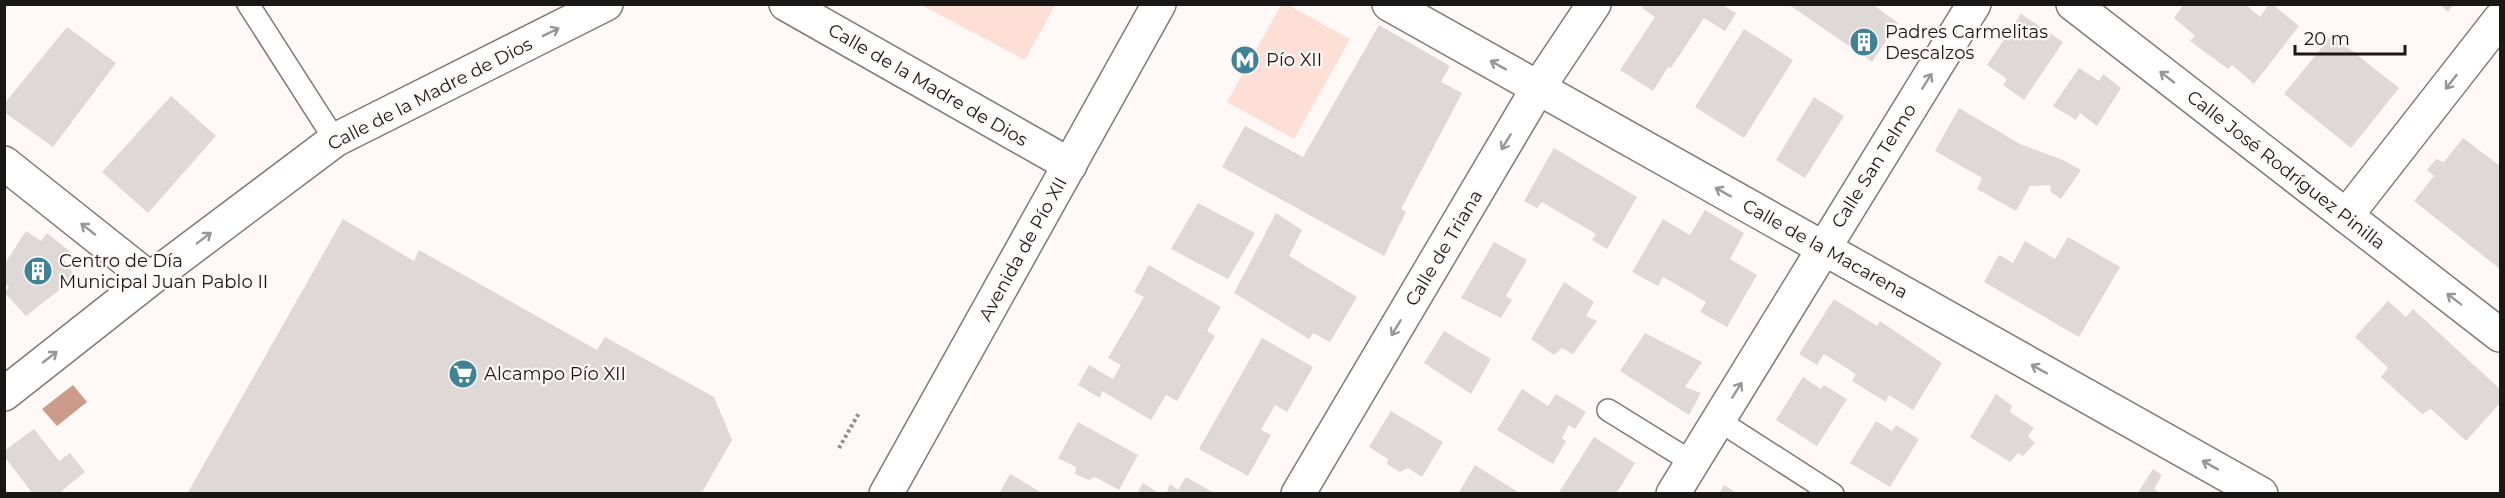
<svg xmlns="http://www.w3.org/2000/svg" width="2505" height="498" font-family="Montserrat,sans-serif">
	<rect width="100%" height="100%" fill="#fef8f6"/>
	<path fill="#fddfd6" d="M921,5H1055L1025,60Z
		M1281,5H1288L1350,39L1294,139L1227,102Z"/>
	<path fill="#cd9b8a" d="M73,385L87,402L57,426L42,409Z"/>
	<path fill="#ded8d6" d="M1644,4H1721L1736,13L1725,31L1704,18L1671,68L1668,67L1653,91L1620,70L1655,17L1642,8Z
		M1788,4H1872L1898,23L1872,62Z
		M2184,4H2245L2260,17L2269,4H2272L2299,26L2254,84L2232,65L2228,69L2190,41L2195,36L2174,18Z
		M2439,4H2454L2448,12Z
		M2021,14L2063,42L2024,100L2003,85L2007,79L1987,65Z
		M1379,25L1450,66L1441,82L1462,93L1401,209L1406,212L1384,256L1222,167L1245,126L1303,157Z
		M67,27L116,63L53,147L4,112V104Z
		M1744,29L1793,60L1744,138L1695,107Z
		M2332,35L2399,88L2351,148L2284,94Z
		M2079,68L2099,81L2103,74L2121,88L2097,126L2080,113L2076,120L2053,106Z
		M171,96L216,136L148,213L102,172Z
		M1814,97L1844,116L1805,178L1776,160Z
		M1959,108L2020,144L2063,160L2081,170L2061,199L2051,192L2050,185L2030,186L2016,211L1977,189L1982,178L1935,151Z
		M2463,138L2500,166V269L2414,201L2434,176L2427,170L2436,159L2444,162Z
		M1554,148L1637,197L1607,249L1592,240L1596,234L1542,202L1537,208L1524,201Z
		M1198,203L1255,233L1228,279L1171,249Z
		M1705,210L1744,233L1730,259L1757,275L1727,327L1700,312L1706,302L1663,277L1658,286L1632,272L1663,219L1690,235Z
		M1276,213L1302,230L1289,256L1357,297L1330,342L1313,333L1309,339L1234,293Z
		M343,219L414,261L419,250L597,350L605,337L714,397L732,440L701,494H187Z
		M26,231L41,241L47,233L72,253L63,259L76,277L26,316L4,292L9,288L4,281V265Z
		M2068,237L2120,267L2079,337L1984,282L1999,255L2013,263L2025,241L2055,259Z
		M1494,242L1527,260L1506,296L1512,300L1501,318L1461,298Z
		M1149,265L1221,307L1207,331L1215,336L1177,401L1166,395L1151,420L1102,391L1100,398L1078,385L1089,365L1113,379L1121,365L1108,358L1144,297L1134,292Z
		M1564,282L1594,302L1586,316L1597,321L1573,354L1562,348L1554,355L1531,339Z
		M1834,299L1877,326L1880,321L1942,363L1913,410L1889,395L1886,402L1852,381L1856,374L1824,354L1817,365L1799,354Z
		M2388,301L2406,317L2413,309L2500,389V403L2466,441L2431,409L2422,414L2381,377L2388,368L2355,337Z
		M1444,331L1491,359L1471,394L1424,363Z
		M1645,333L1702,362L1685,387L1701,393L1689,415L1620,371Z
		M1262,338L1313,367L1287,412L1275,405L1261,430L1271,435L1248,476L1199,449Z
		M1803,377L1821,389L1824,385L1847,399L1817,446L1776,420Z
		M1522,389L1548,406L1556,394L1586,412L1575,429L1569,425L1562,438L1566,441L1553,464L1497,430Z
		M1996,394L2012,406L2010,412L2034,428L2028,436L2035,443L2023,456L2018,453L2010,462L1970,437Z
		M1391,411L1443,442L1422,477L1408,468L1400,472L1387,464L1388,459L1369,447Z
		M1876,421L1892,431L1896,425L1919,439L1890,487L1850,463Z
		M1078,422L1138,455L1119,490L1095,477L1089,480L1075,474L1076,467L1058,458Z
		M34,429L59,461L70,453L85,472L58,494H33L4,456V451Z
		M1594,437L1635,463L1616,494H1558Z
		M1475,465L1521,494H1458Z
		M2153,469L2162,475L2154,489L2161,494H2137Z
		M1010,474L1044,494H999Z
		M1186,477L1216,494H1166L1170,484L1178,490Z
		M1143,483L1160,494H1137Z
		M1724,485L1738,494H1719Z"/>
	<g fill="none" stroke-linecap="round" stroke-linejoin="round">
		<g stroke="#7f7977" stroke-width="24">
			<path id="lane" d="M248,4L335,140
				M1608,410L1692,462
				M1718,420L1833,494"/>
		</g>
		<g stroke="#7f7977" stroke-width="36">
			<path id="street" d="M786,4L1070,165
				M1389,4L2261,494
				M2073,4L2500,335
				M4,163L150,279
				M2346,216L2500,19
				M4,394L150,279L335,140L606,4
				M1298,494L1538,88L1594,4
				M1673,494L1974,4"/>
		</g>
		<g stroke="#7f7977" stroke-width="36">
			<path id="secondary" d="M886,494L1159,4"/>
		</g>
		<path stroke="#908c8a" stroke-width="4" stroke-dasharray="3 3" stroke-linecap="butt" d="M839,448L859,413"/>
		<use href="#lane" stroke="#fff" stroke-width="21"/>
		<use href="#street" stroke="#fff" stroke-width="33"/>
		<use href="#secondary" stroke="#fff" stroke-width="33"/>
	</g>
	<defs><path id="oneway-shaft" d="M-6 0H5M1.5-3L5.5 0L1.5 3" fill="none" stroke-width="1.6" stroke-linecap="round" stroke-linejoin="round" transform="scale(1.5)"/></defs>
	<g stroke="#989797">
		<use href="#oneway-shaft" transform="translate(551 32) rotate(-26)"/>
		<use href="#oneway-shaft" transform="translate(1498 65) rotate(-151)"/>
		<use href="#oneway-shaft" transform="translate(2167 77) rotate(-142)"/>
		<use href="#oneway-shaft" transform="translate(1927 81) rotate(-58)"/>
		<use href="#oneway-shaft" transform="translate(2451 82) rotate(128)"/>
		<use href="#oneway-shaft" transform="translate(1506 142) rotate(121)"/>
		<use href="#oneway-shaft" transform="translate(1723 192) rotate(-151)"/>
		<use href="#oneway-shaft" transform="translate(88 229) rotate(-142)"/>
		<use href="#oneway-shaft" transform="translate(204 238) rotate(-37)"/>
		<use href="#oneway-shaft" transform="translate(2454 299) rotate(-143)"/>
		<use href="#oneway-shaft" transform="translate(1396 328) rotate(121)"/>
		<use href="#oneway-shaft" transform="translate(50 357) rotate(-38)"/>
		<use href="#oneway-shaft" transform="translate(2039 369) rotate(-151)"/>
		<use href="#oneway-shaft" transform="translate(1737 390) rotate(-58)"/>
		<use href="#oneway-shaft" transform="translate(2210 465) rotate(-151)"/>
	</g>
	<defs>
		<g id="building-disc" transform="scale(1.5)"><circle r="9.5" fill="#418295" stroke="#fef8f6"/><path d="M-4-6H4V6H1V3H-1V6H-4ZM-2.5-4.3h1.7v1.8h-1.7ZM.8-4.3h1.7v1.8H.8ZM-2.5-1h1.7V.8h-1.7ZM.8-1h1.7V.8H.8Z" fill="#fff"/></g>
		<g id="metro-disc" transform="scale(1.5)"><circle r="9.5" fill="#418295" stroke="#fef8f6"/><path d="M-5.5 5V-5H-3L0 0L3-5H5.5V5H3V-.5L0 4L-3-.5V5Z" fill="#fff"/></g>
		<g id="supermarket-disc" transform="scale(1.5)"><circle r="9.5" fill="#418295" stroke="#fef8f6"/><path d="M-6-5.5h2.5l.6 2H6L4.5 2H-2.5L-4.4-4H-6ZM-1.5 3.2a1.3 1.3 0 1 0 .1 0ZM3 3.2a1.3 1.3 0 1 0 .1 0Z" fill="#fff"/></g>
	</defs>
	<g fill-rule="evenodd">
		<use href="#building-disc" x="1864" y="42"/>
		<use href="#metro-disc" x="1245" y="60"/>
		<use href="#building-disc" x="38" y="271"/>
		<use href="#supermarket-disc" x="463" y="374"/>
	</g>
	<g text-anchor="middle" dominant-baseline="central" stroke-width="4.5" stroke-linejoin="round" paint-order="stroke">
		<g font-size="18" fill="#1a1817" stroke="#fef8f6" text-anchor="start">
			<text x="1885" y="32">Padres Carmelitas<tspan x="1885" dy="21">Descalzos</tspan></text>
			<text x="1266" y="60">Pío XII</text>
			<text x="59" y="261">Centro de Día<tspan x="59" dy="21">Municipal Juan Pablo II</tspan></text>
			<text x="484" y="374">Alcampo Pío XII</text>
		</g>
		<g font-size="18" fill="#1a1817" stroke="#fef8f6">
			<text transform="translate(928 85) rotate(30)">Calle de la Madre de Dios</text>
			<text transform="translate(430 94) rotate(-27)">Calle de la Madre de Dios</text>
			<text transform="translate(1874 166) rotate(-58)">Calle San Telmo</text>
			<text transform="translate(2286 170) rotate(38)">Calle José Rodríguez Pinilla</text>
			<text transform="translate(1444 248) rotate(-59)">Calle de Triana</text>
			<text transform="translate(1023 249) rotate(-61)">Avenida de Pío XII</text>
			<text transform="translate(1825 249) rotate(29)">Calle de la Macarena</text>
		</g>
	</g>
	<rect width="2505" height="498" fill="none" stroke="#1a1817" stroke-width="12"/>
	<path d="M2295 45v9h110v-9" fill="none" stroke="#1a1817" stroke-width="3"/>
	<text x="2304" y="45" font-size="18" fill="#1a1817" stroke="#fef8f6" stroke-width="4.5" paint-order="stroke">20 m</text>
</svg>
